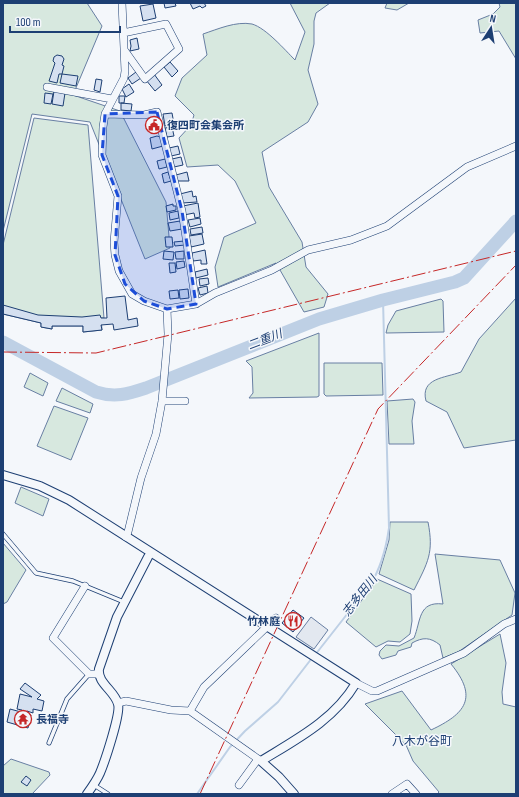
<svg xmlns="http://www.w3.org/2000/svg" width="519" height="797" font-family="'Sofia Sans Condensed','Noto Sans JP',sans-serif">
	<rect width="100%" height="100%" fill="#f4f7fb"/>
	<path fill="#d7e8df" stroke="#687fa3" d="M3,3H87L102,26L73,95L120,111L166,202L170,248L145,259L90,122L32,114L3,231Z
		M290,3H330L316,13L314,21V44L308,70L318,104L308,122L262,152L269,187L302,242L306,267L328,294L324,307L304,312L276,263L218,287L215,267L224,237L256,223L235,181L218,165L187,167L179,138L191,125L194,115L175,96L182,78L207,55L203,34C218,29 236,21 252,24C266,28 285,50 295,60L305,32Z
		M387,3H409L397,10L385,8Z
		M499,3H516V59L499,31L480,33L478,20L493,14L500,7Z
		M34,118L88,125L104,318H101L102,330L83,332V326H52V329L41,327V323L3,314V245Z
		M516,298V440L464,448L447,412L426,401C420,378 445,378 461,372L479,339Z
		M441,299L443,301L444,332L386,333L388,325L396,311Z
		M319,333V396L317,397L249,398L253,393L252,367L246,361Z
		M324,363H382L383,395L326,396L324,394Z
		M30,373L48,383L43,396L24,387Z
		M62,388L93,404L90,413L56,401Z
		M413,399L415,402L412,421L414,444H389L387,401Z
		M54,406L88,418L71,460L37,446Z
		M21,487L49,499L43,516L15,503Z
		M390,522H428C434,553 428,562 414,590L379,574L389,540Z
		M3,543L26,570L7,602L3,604Z
		M435,554L500,560L515,593L512,615L458,652L443,658L440,645C430,637 423,637 412,643L411,647L398,651L396,655L382,659L379,655L380,651L386,645L399,646L414,638C421,621 418,601 443,604Z
		M377,579L411,594L412,621L410,634L400,642L388,641L376,647L346,622Z
		M500,634L506,663L502,692L503,704L516,707V794H437L439,792L413,761L406,745L365,704L402,691L431,730C465,714 479,698 451,664Z
		M11,759L49,772L50,775L32,794H3V766Z"/>
	<path fill="#e3e8f0" stroke="#687fa3" d="M311,617L328,630L314,649L296,637Z"/>
	<g fill="none" stroke-linecap="round" stroke-linejoin="round">
		<path stroke="#bed0e5" stroke-width="2" d="M315,655L370,585C381,568 386,549 389,528L383,300
			M197,794L230,747L245,731L278,702L312,658"/>
		<path stroke="#bed0e5" stroke-width="13" d="M3,342L96,392C115,398 128,394 146,388L319,319L383,300L455,282L464,278L516,221"/>
	</g>
	<path fill="#d5e0f0" stroke="#1d3f73" d="M164,3H175L176,6L165,8Z
		M190,3H204L206,6L202,8L200,6L193,9Z
		M153,4L156,18L143,21L140,6Z
		M137,38L139,49L130,51L131,46L130,40Z
		M57,55L62,56L64,59L62,65L64,66L62,74H59L57,83L49,81L55,63L53,61L54,57Z
		M170,62L178,71L172,77L164,67Z
		M136,72L141,78L132,84L128,78Z
		M62,74L78,76L76,86L60,83Z
		M154,74L162,85L155,91L146,80Z
		M96,79L102,80L100,92L94,90Z
		M129,84L134,92L126,97L122,89Z
		M54,91L65,93L63,106L52,104Z
		M45,93L53,94L51,104L44,103Z
		M119,96H125L124,103H119Z
		M121,103L132,104L131,111L121,110Z
		M172,113L174,124L165,126L163,114Z
		M158,122L159,128H149L148,124Z
		M172,127L174,136L167,137L165,128Z
		M157,136L161,137L163,146L152,149L150,138Z
		M178,146L180,154L171,156L169,148Z
		M181,157L183,165L174,167L172,159Z
		M165,159L167,167L159,169L157,161Z
		M168,172L171,181L164,183L162,174Z
		M187,172L189,181H177L176,175Z
		M192,191L193,197L196,196L197,202L182,203L180,194Z
		M198,203L200,217L195,218L194,213L184,215L183,206Z
		M173,204V206H176V210L167,212L166,206Z
		M178,211L179,218L170,220L169,213Z
		M200,218L201,224L190,227L188,220Z
		M180,221L182,229L170,231L168,223Z
		M202,227L203,233L191,235L190,229Z
		M202,234L204,244L191,247L189,236Z
		M165,237H172L173,247H166Z
		M184,241L185,245L175,246L174,242Z
		M205,250L207,264H201V260L193,261L192,253Z
		M164,251L174,252L173,260L163,259Z
		M184,251V259H176L175,252Z
		M184,261L185,267L177,269L176,262Z
		M169,263H175L176,272L170,273Z
		M207,269L208,275L196,278L195,272Z
		M208,278L209,284L200,286L199,279Z
		M207,286L208,293L200,295L198,288Z
		M188,289L189,298L180,299L179,290Z
		M178,290L179,298L170,299L169,291Z
		M125,296L128,320L137,318L138,326L114,330L113,324L101,325L102,330L83,332V326H52V329L41,327V323L3,314V305L38,315L82,317L100,315L101,318H107L106,298Z
		M293,610L304,618L293,632L282,623Z
		M25,683L41,695L37,699L44,701L42,711L33,709V713L27,711V714L31,715L28,728L7,722L10,709L21,712L22,710L17,709L20,694L32,697L20,689Z
		M26,776L31,780L27,786L21,782Z"/>
	<g fill="none" stroke-linecap="round" stroke-linejoin="round">
		<g stroke="#1d3f73" stroke-width="5">
			<path id="service" d="M3,534L36,573L73,581L124,602
				M49,743L67,699L89,674
				M94,785L108,794"/>
		</g>
		<g stroke="#1d3f73" stroke-width="8">
			<path id="minor" d="M122,3L125,71L124,78L105,114L103,127L102,155L118,196L114,242L115,255L119,271L132,294L144,301L167,309L196,304L215,293L272,270L308,250L351,240L387,226L467,167L516,146
				M123,33L166,24L179,49L145,79L125,51
				M47,87L112,99
				M105,114L144,115L157,112L182,211L196,304
				M162,401H185
				M126,537L128,532L141,478L156,434L162,401L168,334L167,309
				M85,586L53,638L89,674H99
				M356,683L372,691H377L464,653L504,624L516,619
				M118,703L126,701L171,710L190,711L261,761
				M190,711L204,687L276,618
				M239,785L258,759
				M392,794L407,784L416,794"/>
		</g>
		<g stroke="#1d3f73" stroke-width="10">
			<path id="tertiary" d="M3,475L40,486L69,500L356,683C334,720 297,739 261,761L279,777L294,794
				M87,794C92,787 97,780 100,773C105,761 121,713 118,704C115,691 97,683 99,669L117,617L148,557"/>
		</g>
		<use href="#service" stroke="#f4f7fb" stroke-width="3.5"/>
		<use href="#minor" stroke="#f4f7fb" stroke-width="7"/>
		<use href="#tertiary" stroke="#f4f7fb" stroke-width="8"/>
		<path stroke="#c62828" stroke-width="1" stroke-dasharray="14 3 2 3" stroke-linecap="butt" d="M3,352L96,353L516,251
			M200,794L378,409L516,265"/>
	</g>
	<path fill="#1d4ed8" fill-opacity="0.2" stroke="#1d4ed8" stroke-width="3" stroke-dasharray="8 5" stroke-linejoin="round" d="M157,112L182,211L196,304L167,309L144,301L125,284L115,255L118,196L102,155L105,114Z"/>
	<defs>
		<g id="civic-ring" transform="scale(0.9)"><circle r="9.5" fill="#f4f7fb" stroke="#c62828" stroke-width="1.5"/><path d="M-.6-6.5H3V-4.5H.6V-3L4-1V1h2V6H-6V1h2V-1L-.6-3ZM-1.2 2.5V6h2.4V2.5Z" fill="#c62828"/></g>
		<g id="restaurant-ring" transform="scale(0.9)"><circle r="9.5" fill="#f4f7fb" stroke="#c62828" stroke-width="1.5"/><path d="M-5-6h1v4h1v-4h1v4h1v-4h1v5L-1.5 .5V6h-2V.5L-5-1ZM5-6V6H3V1.5H1.5Q1.5-4 5-6Z" fill="#c62828"/></g>
		<g id="temple-ring" transform="scale(0.9)"><circle r="9.5" fill="#f4f7fb" stroke="#c62828" stroke-width="1.5"/><path d="M0-6L5-2H3V0L6.5 2.5H4V6H1.5V3h-3V6H-4V2.5H-6.5L-3 0V-2H-5Z" fill="#c62828"/></g>
	</defs>
	<g fill-rule="evenodd">
		<use href="#civic-ring" x="154" y="125"/>
		<use href="#restaurant-ring" x="293" y="621"/>
		<use href="#temple-ring" x="23" y="719"/>
	</g>
	<g text-anchor="middle" dominant-baseline="central" stroke-width="3" stroke-linejoin="round" paint-order="stroke">
		<g font-size="11" font-weight="bold" fill="#1d3f73" stroke="#f4f7fb" text-anchor="start">
			<text x="167" y="125">復四町会集会所</text>
			<text x="280" y="621" text-anchor="end">竹林庭</text>
			<text x="36" y="719">長福寺</text>
		</g>
		<g font-size="12" font-style="italic" fill="#1d3f73" stroke="#f4f7fb">
			<text transform="translate(265 340) rotate(-21)">二重川</text>
			<text transform="translate(360 596) rotate(-52)">志多田川</text>
		</g>
		<g font-size="12" fill="#1d3f73" stroke="#f4f7fb">
			<text x="422" y="741">八木が谷町</text>
		</g>
	</g>
	<rect width="519" height="797" fill="none" stroke="#1d3f73" stroke-width="8"/>
	<g transform="translate(491 28) rotate(12)" stroke="#f4f7fb" stroke-width="3" paint-order="stroke">
	<path d="M0-3L7 15L0 10L-7 15Z" fill="#1d3f73"/>
	<text y="-6" font-size="11" font-weight="bold" text-anchor="middle" fill="#1d3f73">N</text>
	</g>
	<path d="M10 26v6h110v-6" fill="none" stroke="#1d3f73" stroke-width="2"/>
	<text x="16" y="26" font-size="12" fill="#1d3f73" stroke="#f4f7fb" stroke-width="3" paint-order="stroke">100 m</text>
</svg>
